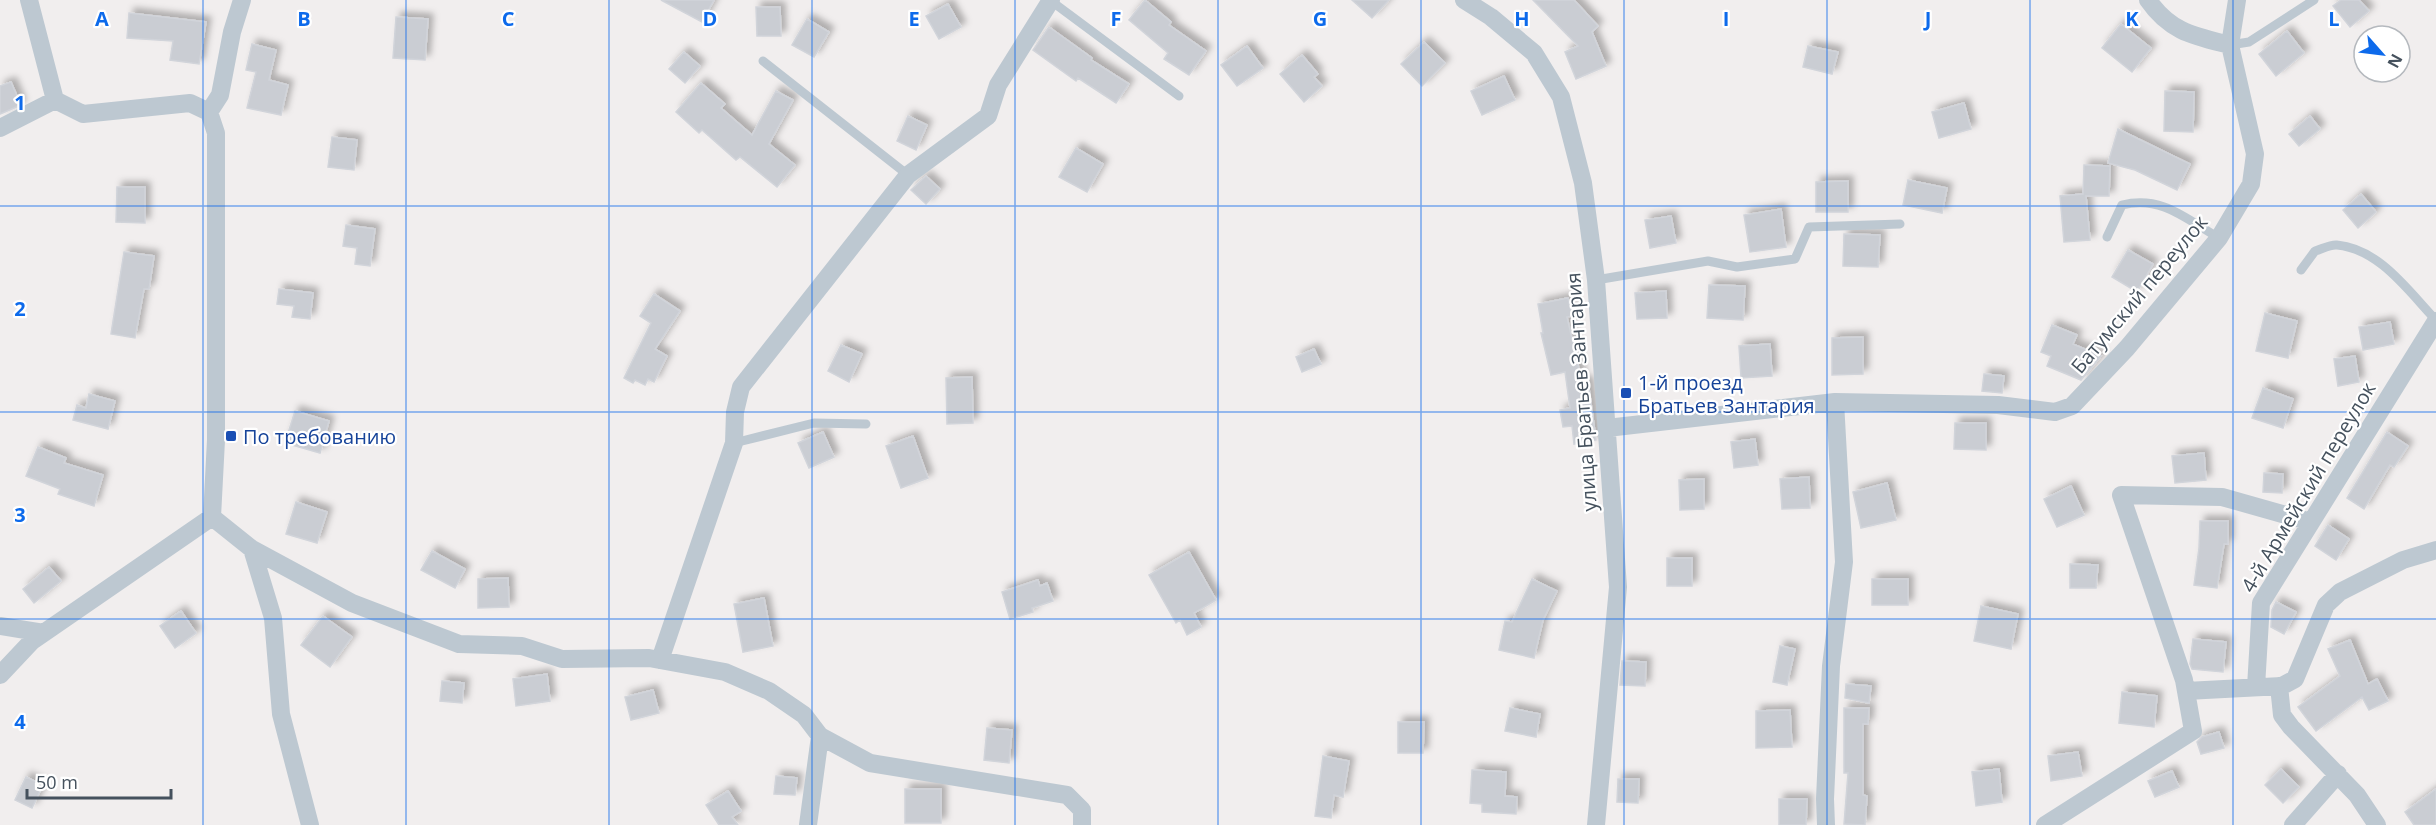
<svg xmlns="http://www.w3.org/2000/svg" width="2436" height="825" font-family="'Open Sans',sans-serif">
	<defs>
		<filter id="shadow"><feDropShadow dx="5" dy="-5" stdDeviation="3" flood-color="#0004"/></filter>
	</defs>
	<rect width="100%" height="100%" fill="#f1eeee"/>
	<path fill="#cacdd3" stroke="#d1d4da" stroke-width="1.5" filter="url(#shadow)" d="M661,0H714L702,22Z
		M1145,0L1171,22L1169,25L1206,51L1189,75L1164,59L1168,53L1129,20Z
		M1352,0H1389L1372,18Z
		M1533,0H1574L1598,26L1592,32L1606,66L1576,79L1565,52L1578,46Z
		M2341,0H2359L2369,11L2350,27L2333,6Z
		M948,4L961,27L939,39L926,16Z
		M756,7H780L781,36H757Z
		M129,13L206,22L199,64L170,60L173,41L127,38Z
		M396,17L428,19L425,60L393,58Z
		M807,19L829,32L814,57L792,45Z
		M2121,24L2151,48L2132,72L2102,48Z
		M1049,27L1092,58L1091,60L1129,84L1116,103L1078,78L1076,81L1033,50Z
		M2287,31L2304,53L2276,76L2259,54Z
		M1424,42L1445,63L1422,86L1401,64Z
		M252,44L276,50L269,80L288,85L281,115L247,108L256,72L246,70Z
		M1247,46L1263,68L1237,86L1221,65Z
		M1808,46L1838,52L1832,74L1803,67Z
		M684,52L700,66L685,83L669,69Z
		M1302,55L1318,74L1314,77L1322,86L1304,102L1280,74Z
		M1504,76L1515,100L1482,115L1471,91Z
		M11,82L21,105L0,114V86Z
		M701,83L725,104L721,108L752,135L776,91L793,100L769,144L795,165L777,187L740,157L736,160L702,130L699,133L676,112Z
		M2165,91L2194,92L2193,132L2164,131Z
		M1964,103L1971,129L1939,138L1932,112Z
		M908,116L927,125L916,150L897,141Z
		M2310,116L2320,129L2299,146L2289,134Z
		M2118,129L2190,164L2177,190L2135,170L2108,163Z
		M332,137L357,140L354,170L328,167Z
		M1076,148L1103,164L1087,192L1059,177Z
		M2084,165L2110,166L2109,196H2086L2090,240L2064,242L2060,196L2083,194Z
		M926,176L940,189L926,204L911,190Z
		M1908,180L1947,188L1942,213L1903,205Z
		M1848,181V212H1816V182Z
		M117,187H145V223L116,222Z
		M2361,194L2376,212L2358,228L2343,210Z
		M1781,209L1786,247L1750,252L1744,215Z
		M1671,216L1676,243L1650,248L1645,220Z
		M346,225L375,229L370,266L355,264L357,248L343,246Z
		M1844,234L1880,235L1878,267L1843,266Z
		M2128,250L2153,264L2137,292L2112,277Z
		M124,252L154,256L149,289H144L135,338L111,334Z
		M1709,285L1745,286L1743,320L1707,318Z
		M279,289L313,293L310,319L292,317L294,306L277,304Z
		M1666,291L1667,318L1637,319L1635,293Z
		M654,294L680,311L655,349L667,356L654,382L648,379L645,385L635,380L633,383L624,378L651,323L640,316Z
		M1568,298L1572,316L1567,317L1582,382L1588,381L1596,440L1574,444L1572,426L1563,427L1560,410L1570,408L1565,372L1551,375L1541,333H1543L1538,304Z
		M2265,313L2297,321L2288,358L2256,351Z
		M2390,322L2394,344L2363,350L2359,327Z
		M2052,325L2077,335L2073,344L2101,356L2081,380L2047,366L2051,356L2041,352Z
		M1863,337V374L1832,375V338Z
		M1770,344L1772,376L1741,378L1739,346Z
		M841,345L862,354L849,382L828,371Z
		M1314,349L1321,364L1302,372L1296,357Z
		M2355,356L2359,382L2338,386L2334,359Z
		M1984,374L2004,376L2002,393L1982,391Z
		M972,377L973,423L947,424L946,378Z
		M2263,388L2293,399L2283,428L2252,418Z
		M89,394L115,401L108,429L73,420L77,405L86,408Z
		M295,411L329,421L320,453L285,443Z
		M1955,423H1986V450L1954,449Z
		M823,432L834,457L809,468L798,443Z
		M2387,432L2408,446L2394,467L2390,465L2364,509L2347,498Z
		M913,436L928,478L901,488L886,446Z
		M1755,439L1758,465L1734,468L1731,442Z
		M38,447L66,458L64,463L103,475L94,506L58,494L60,489L26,476Z
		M2204,453L2206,480L2175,483L2172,456Z
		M2264,473L2283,474L2282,493L2263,492Z
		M1809,477L1810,508L1782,509L1780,479Z
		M1704,479V509L1680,510L1679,480Z
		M1887,483L1896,520L1861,528L1853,492Z
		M2071,486L2084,515L2057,527L2044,499Z
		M296,502L327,512L317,543L286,534Z
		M2200,521H2228V544H2224L2217,588L2194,585L2199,548Z
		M2328,525L2349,539L2336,560L2315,546Z
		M432,551L465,569L455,588L421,570Z
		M1189,552L1216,600L1194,613L1201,627L1187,635L1180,620L1176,623L1149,575Z
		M1667,558H1692V586H1667Z
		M2070,564L2098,565L2096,588H2070Z
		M49,567L61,581L34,603L23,589Z
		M508,578L509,607L478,608V579Z
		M1532,579L1557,591L1543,620L1534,658L1499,650L1505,621L1512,622Z
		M1872,579H1908V605H1872Z
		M1038,580L1040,586L1047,583L1053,601L1032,608L1033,612L1010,619L1002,592Z
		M764,598L773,646L743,652L734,604Z
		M2276,602L2296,612L2284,634L2271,627L2272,610Z
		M1981,606L2018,614L2011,649L1974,641Z
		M181,611L196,633L175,648L160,626Z
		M323,616L352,637L330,667L301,645Z
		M2193,639L2226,642L2223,672L2192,669L2190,664Z
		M2350,640L2368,684L2377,679L2388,701L2369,710L2362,697L2316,731L2298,707L2340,676L2328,649Z
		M1780,646L1795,649L1787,685L1773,682Z
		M1622,661L1646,662L1645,686L1620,685Z
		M547,674L550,701L516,706L513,679Z
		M442,681L464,683L462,703L440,701Z
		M1846,684L1871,686L1869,703L1845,698Z
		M653,690L659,713L631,720L625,697Z
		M2122,692L2157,696L2154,727L2119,723Z
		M1510,708L1540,714L1536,737L1505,731Z
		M1844,708H1869L1868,724H1863V795L1867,796L1865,825L1844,824L1848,773H1844Z
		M1790,710L1792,747L1756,748V711Z
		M1398,722H1424L1423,753H1398Z
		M987,728L1012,730L1009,763L984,760Z
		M2219,732L2224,748L2201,754L2197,742L2202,737Z
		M2078,752L2082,776L2051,781L2048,756Z
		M1323,756L1349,761L1343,797L1334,795L1331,818L1315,816Z
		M1999,769L2002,802L1976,806L1972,772Z
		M2281,769L2299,787L2283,803L2265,785Z
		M1472,770L1506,772L1505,796L1517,797L1516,814L1482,812V804L1470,803Z
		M2172,771L2179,787L2155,797L2148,781Z
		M776,776L797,778L795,795L774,794Z
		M26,777L43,785L32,808L15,800Z
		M1618,779H1639L1638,803L1617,802Z
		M905,789H941V823H905Z
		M2436,789V825H2414L2405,812Z
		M728,791L741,811L732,817L738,825H719L706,805Z
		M1779,799H1807L1806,825H1779Z"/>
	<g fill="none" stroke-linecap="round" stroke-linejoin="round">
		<path stroke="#bdc8d1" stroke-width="9" d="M1051,1L1179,96
			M2230,45L2249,42L2314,0
			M763,61L908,175
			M2107,237L2122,205C2162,195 2186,219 2219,238
			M2301,270L2315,251C2322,249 2331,244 2337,245C2380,249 2409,292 2436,320
			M1596,280L1708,261L1737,267L1795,259L1809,227L1900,224
			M734,443L814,423L866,424"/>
		<path stroke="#bdc8d1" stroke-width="18" d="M29,0L55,100L83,114L190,103L209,112L216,133V440L212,517
			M1464,0L1491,17L1534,53L1561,97L1583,183L1596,280L1618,587L1596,825
			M2148,0C2170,32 2194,36 2230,45
			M209,112L220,95L232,32L242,0
			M0,128L55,100
			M1607,428L1835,402L1998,405L2055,412L2072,406L2127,348L2219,238L2251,184L2255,154L2230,45L2237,0
			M212,517L252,549L352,603L459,644L522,646L562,659L649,658L725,672L769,691L804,715L820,736L808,825
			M252,549L273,618L281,714L310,825
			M0,626L44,633
			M660,660L734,443L735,412L741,387L908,175L988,116L998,85L1051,0
			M0,675L32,641L212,517
			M2279,686L2282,715L2291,727L2357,795L2377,825
			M2256,687L2261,603L2436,321
			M2186,691L2282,686L2295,679L2326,605L2340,592L2403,560L2436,550
			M820,736L870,763L1067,795L1082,810V825
			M1826,825L1825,799L1831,666L1844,562L1835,402
			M2045,825L2193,731L2184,680L2121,495L2222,497L2311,522
			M2293,825L2338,774"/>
	</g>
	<path fill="none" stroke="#0d6aeb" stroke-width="1.5" stroke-opacity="0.55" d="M203,0V825M406,0V825M609,0V825M812,0V825M1015,0V825M1218,0V825M1421,0V825M1624,0V825M1827,0V825M2030,0V825M2233,0V825M0,206H2436M0,412H2436M0,619H2436"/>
	<g fill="#1a4fb4" stroke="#fff" stroke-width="2">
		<rect x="1620" y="387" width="12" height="12" rx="3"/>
		<rect x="225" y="430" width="12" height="12" rx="3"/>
	</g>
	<g text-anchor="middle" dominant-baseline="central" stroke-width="4.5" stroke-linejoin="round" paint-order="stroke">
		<g font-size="20" fill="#45515d" stroke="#fff">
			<text transform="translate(2139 294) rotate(-50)">Батумский переулок</text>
			<text transform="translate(1581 392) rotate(-94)">улица Братьев Зантария</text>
			<text transform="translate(2308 487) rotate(-59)">4-й Армейский переулок</text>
		</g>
		<g font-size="20" fill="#164399" stroke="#fff" text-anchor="start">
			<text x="1638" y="382">1-й проезд<tspan x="1638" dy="23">Братьев Зантария</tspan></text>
			<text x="243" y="436">По требованию</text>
		</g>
	</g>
	<g font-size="20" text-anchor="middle" font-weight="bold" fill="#0d6aeb" stroke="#fff" stroke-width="4.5" stroke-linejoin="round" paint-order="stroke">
		<text x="102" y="26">A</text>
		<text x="304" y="26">B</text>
		<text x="508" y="26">C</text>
		<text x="710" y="26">D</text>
		<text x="914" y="26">E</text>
		<text x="1116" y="26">F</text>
		<text x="1320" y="26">G</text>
		<text x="1522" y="26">H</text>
		<text x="1726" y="26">I</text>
		<text x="1928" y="26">J</text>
		<text x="2132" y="26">K</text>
		<text x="2334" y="26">L</text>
		<text x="20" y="110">1</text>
		<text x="20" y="316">2</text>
		<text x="20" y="522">3</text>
		<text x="20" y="729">4</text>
	</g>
	<g transform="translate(2382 54) rotate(118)"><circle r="28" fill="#ffffff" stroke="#b5b9be" stroke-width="1.5"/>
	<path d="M0-4.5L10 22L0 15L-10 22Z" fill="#0d6aeb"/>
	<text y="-9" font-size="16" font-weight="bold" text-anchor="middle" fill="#45515d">N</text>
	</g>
	<path d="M27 789v9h144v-9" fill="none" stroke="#45515d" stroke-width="3"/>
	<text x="36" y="789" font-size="18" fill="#45515d" stroke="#ffffff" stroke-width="4.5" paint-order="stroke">50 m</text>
</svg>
